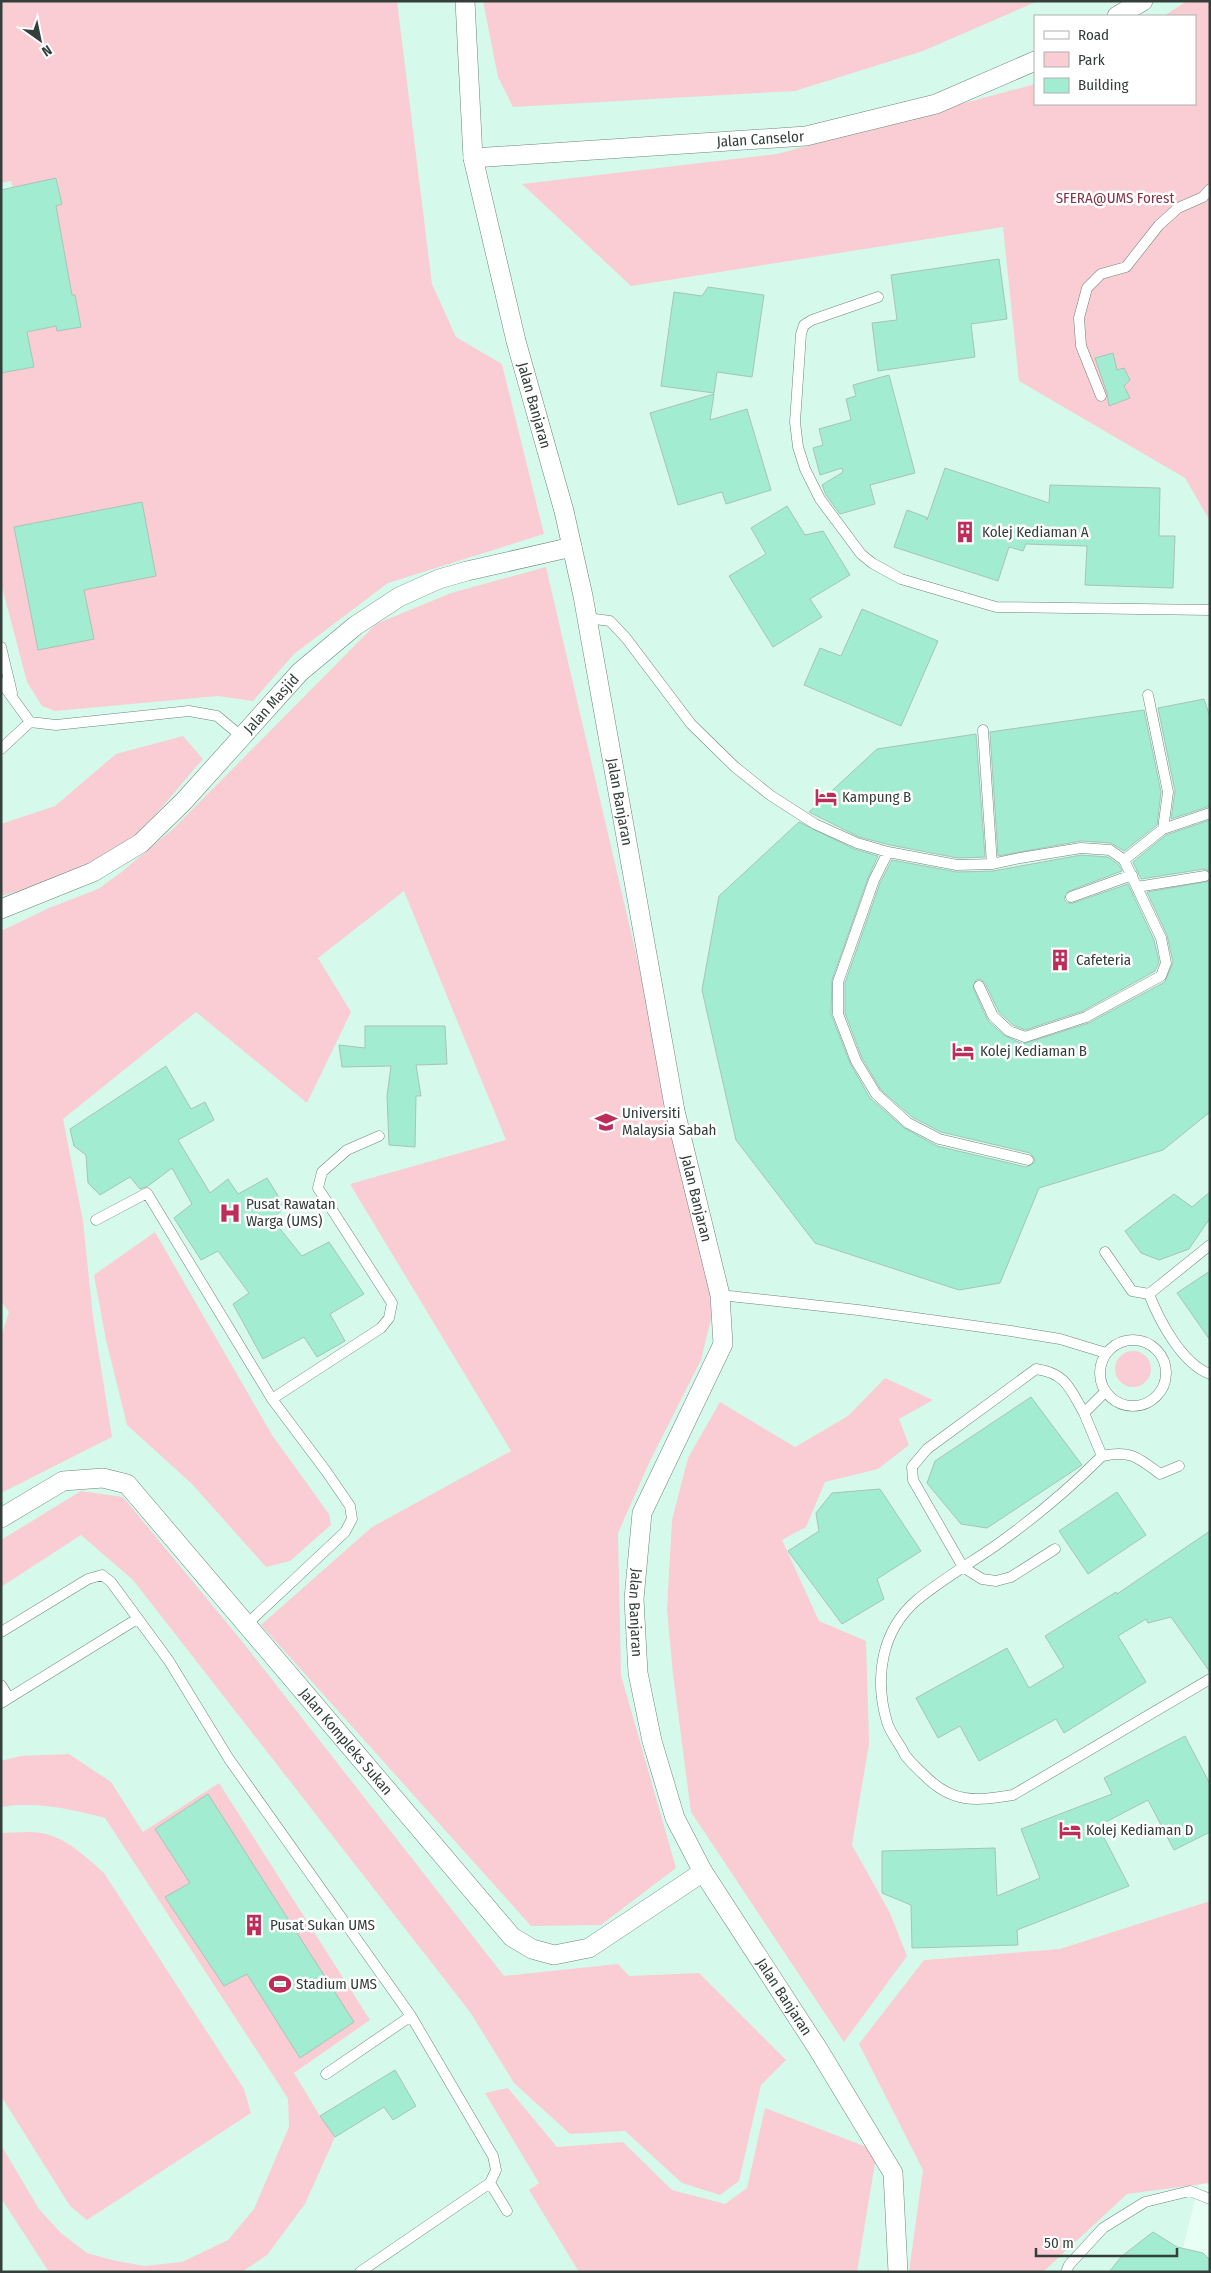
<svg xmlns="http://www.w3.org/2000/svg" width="1211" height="2273" font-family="'Fira Sans Condensed',sans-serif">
	<rect width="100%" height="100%" fill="#e8fff6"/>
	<path fill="#d5faeb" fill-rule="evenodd" d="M1,1H1210V2140L1177,2272H1ZM1035,16H1195V104H1035Z"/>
	<path fill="#f9cdd3" d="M1,1H397L432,284L456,337L502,364L544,534L388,583L294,654L253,701L218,696L55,711L42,706L27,682L1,583V366L3,373L34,367L27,333L41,329V324L55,321L58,331L81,326L75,295H72L56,206L62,204L57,178L13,189L11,181L1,183Z
		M483,1H1038L923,51L795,91L513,107L498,77Z
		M1187,1H1210V521L1185,478L1019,381L1003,227L631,286L522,184L777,154L1035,84V104H1195V16H1164Z
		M546,567L716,1298L701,1360L650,1461L618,1533L621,1675L676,1868L601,1925L531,1926L261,1625L372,1527L511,1451L350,1184L506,1140L404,891L318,958L351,1012L307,1103L196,1012L63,1119L83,1221L93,1317L112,1437L1,1493V1337L9,1312L1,1301V931L49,908L98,889L119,874L173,829L376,624L451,593Z
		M183,736L203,759C182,782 159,814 136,834C102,863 45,885 1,896V824L55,806L116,754Z
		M155,1232L272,1435L329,1514L331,1525L290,1561L266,1567L192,1484L127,1425L106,1340L94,1275Z
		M1115 1369a18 18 0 1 1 36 0a18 18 0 1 1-36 0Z
		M885,1378L933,1400L899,1419L909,1445L878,1469L825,1482L806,1527L782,1540L819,1621L866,1641L869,1744L852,1845L890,1913L907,1956L844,2042L691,1812L673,1674L667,1610L672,1520L688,1458L720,1402L795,1447L848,1416Z
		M81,1491L123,1497L241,1640L504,1976L618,1964L629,1976L699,1973L786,2060L761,2085L739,2181L720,2195L682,2183L625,2131L570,2134L514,2083L470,2012L133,1580L81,1535L1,1587V1540Z
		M69,1754L111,1782L143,1832L219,1783L370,2020L294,2073L320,2116L335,2137L305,2204L267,2255L242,2272H49L1,2198V2145L39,2209L61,2233L87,2253L112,2260L144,2266L182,2262L228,2240L254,2209L289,2127L288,2099L280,2086L105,1818C73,1809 34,1801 1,1807V1761L20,1756Z
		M1,1833C14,1833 28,1831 41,1833C66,1837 86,1857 104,1873L244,2089L251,2113L87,2220L70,2206L1,2096Z
		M1210,1901V2183L1127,2194L1043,2272H909L923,2170L859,2044L924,1960L1060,1949Z
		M508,2088L557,2147L623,2142L672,2190L725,2204L747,2188L765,2108L877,2151L857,2272H579L529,2190L539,2183L485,2093Z"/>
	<path fill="#a2ecd1" stroke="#a8c3b9" d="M56,178L62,204L56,206L72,295H75L81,327L57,331L56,326L27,332L34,367L1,373V190Z
		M999,259L1007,319L971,324L975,357L878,371L872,323L897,320L891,275Z
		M708,287L764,295L752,377L717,372L714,393L661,386L674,292L702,296Z
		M1113,353L1117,370L1124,368L1130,380L1124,386L1130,398L1109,406L1107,393L1095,358Z
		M889,375L915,473L870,485L875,504L840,514L826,495L822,485L843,472L842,468L820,475L813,448L823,445L819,429L851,420L846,399L856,396L853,385Z
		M714,394L710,420L747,409L771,490L726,504L722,492L678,505L650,413Z
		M945,468L1049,503L1050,485L1160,488L1159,536H1175L1173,588L1085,585L1087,546L1026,544L1023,551L1009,547L998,581L894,547L907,510L926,517L927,520Z
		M142,502L156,576L84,590L94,639L38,650L14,527Z
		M787,506L805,535L823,531L850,575L810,599L822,617L773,647L729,576L766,554L751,528Z
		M862,609L938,641L901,726L804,685L820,648L841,656Z
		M1204,699L1210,717V806L1171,819L1175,791L1158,708Z
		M1144,710L1161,792L1157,825L1124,851L1111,843L1081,841L998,856L990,732Z
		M976,734L985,857L958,858L890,845L859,837L809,812L877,749Z
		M1210,820V871L1204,869L1141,879L1133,862L1166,835Z
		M799,822L854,849L878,856L868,878L832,980L831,1014L850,1063L870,1098L904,1128L937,1146L1026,1167L1035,1162L1034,1158L1030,1153L941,1132L912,1117L881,1090L862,1058L845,1013V983L880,883L892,860L957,872L993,871L1081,855L1108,857L1119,865L1122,871L1069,891L1064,899L1067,903H1073L1128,884L1154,940L1159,962L1155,971L1083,1011L1025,1030L1013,1025L999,1012L985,983L980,979L976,980L973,988L988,1021L1005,1036L1023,1044L1089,1023L1165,982L1173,962L1167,935L1147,892L1210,881V1112L1163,1150L1039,1188L1000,1283L959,1290L815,1243L736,1140L702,990L719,896Z
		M365,1026H445L447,1064L416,1065L421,1096H416L415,1147L389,1145L387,1096L391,1066L342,1067L339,1045L365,1048Z
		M166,1066L191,1109L205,1102L214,1120L178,1140L210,1193L228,1179L238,1194L267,1178L285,1207L272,1219L302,1256L329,1242L364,1294L330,1314L345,1341L317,1357L304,1337L263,1359L233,1304L249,1293L218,1251L201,1260L174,1218L192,1204L172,1168L148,1186L140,1189L130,1177L100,1195L88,1183L86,1155L74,1146L70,1129Z
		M1210,1192V1218L1189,1249L1159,1260L1141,1253L1125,1231L1174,1194L1192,1207Z
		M1210,1271V1340L1177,1293Z
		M1031,1397L1082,1465L987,1528L961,1524L927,1483L935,1461Z
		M880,1489L921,1551L877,1579L884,1599L842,1624L788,1551L819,1531L816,1513L832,1493Z
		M1117,1492L1146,1535L1088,1574L1059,1531Z
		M1210,1531V1672L1171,1617L1148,1623L1146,1619L1118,1636L1146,1682L1064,1733L1056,1719L979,1761L960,1726L938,1738L916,1698L1007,1648L1029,1688L1064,1667L1045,1636L1116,1592L1117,1594Z
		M1185,1736L1210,1784V1832L1174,1850L1148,1800L1098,1826L1129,1886L1017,1930L1018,1945L912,1948L911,1905L882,1893V1851L995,1848L997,1896L1040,1878L1021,1829L1112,1794L1104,1778Z
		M208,1794L354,2022L300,2058L247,1974L224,1986L165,1897L190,1883L155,1829Z
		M395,2070L416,2106L393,2120L384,2107L335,2137L320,2116Z
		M1153,2232L1177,2247L1203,2253L1210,2260V2272H1109L1122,2256Z"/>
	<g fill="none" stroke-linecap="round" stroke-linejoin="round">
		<g stroke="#6d867c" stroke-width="11">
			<path id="service" d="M878,297L812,320L804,325L801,334L795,422L798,447L805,469L820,499L861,554L872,563L901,579L996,607L1210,610
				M1101,396L1081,346L1079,318L1087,288L1101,274L1126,267L1159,225L1178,208L1203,197L1210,189
				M587,618L610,621L626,638L691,724L735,767L770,795L815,824L857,843L888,852L957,865L992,864L1020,858L1081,848L1110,850L1124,860L1161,938L1166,963L1161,976L1086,1017L1025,1037L1009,1031L993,1016L979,986
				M1,647L12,693
				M1,682L30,722L56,725L189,711L217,716L241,736
				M1148,695L1168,792L1163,829
				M983,730L992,864
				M1,749L30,722
				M888,852L874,880L838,982V1014L856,1061L876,1094L908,1123L939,1139L1028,1160
				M1124,860L1163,829L1210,813
				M1137,887L1205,876
				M1071,897L1132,875
				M96,1220L147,1193L272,1399L326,1471L350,1506L352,1519L345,1532L246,1625
				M1210,1245L1149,1294C1159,1320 1182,1364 1210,1374
				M1105,1252L1132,1291L1149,1294
				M720,1295L858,1310L1011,1331L1060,1339L1106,1353
				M1100 1373a33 33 0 1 1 66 0a33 33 0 1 1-66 0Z
				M1105,1392L1084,1413L1102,1456C1069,1489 1033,1519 995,1546C969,1564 941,1580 917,1600C881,1631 874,1678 887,1722C890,1733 900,1744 905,1755C910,1762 917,1768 923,1774C952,1804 975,1801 1013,1795L1210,1679
				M272,1399L381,1328L389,1318L392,1303L318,1188L322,1172L347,1150L379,1136
				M1102,1456C1130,1450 1138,1457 1160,1474L1179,1466
				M1055,1549L1011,1577L996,1581L982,1579L963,1567L913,1480L912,1467L927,1449L1036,1369C1066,1373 1070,1389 1084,1413
				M1,1632L88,1579L102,1575L111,1582L169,1661L229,1759L411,2016L493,2156L496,2170L490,2183L360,2272
				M1,1685L9,1698
				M1,1703L137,1619
				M326,2074L411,2016
				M490,2183L507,2211
				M1066,2272L1069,2265L1103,2228L1145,2202L1190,2191L1210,2199"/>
		</g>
		<g stroke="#6d867c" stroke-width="20">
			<g id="minor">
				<path id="s1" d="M465,1L473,158L516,341L564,511L583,596L675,1111L720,1295L723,1344L642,1513L634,1599L638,1673L652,1741L675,1818L703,1872L818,2049L893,2173L898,2272"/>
				<path d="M1117,16L1143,1"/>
				<path id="s2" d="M473,158L806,136L936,104L1035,61"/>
				<path id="s3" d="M1,909L93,872L141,843L184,801L300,672L355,626L399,597L439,579L467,571L572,547"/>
				<path id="s4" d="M1,1518L63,1481L103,1478L127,1484L512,1937L532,1949L554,1955L589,1948L703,1872"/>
			</g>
		</g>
		<use href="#service" stroke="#fff" stroke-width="10"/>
		<use href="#minor" stroke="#fff" stroke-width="19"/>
	</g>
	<defs>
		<g id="building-bare" transform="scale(1.725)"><path d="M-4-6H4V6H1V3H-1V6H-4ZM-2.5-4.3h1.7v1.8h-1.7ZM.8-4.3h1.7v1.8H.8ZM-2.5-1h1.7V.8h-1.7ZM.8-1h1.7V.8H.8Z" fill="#bc2d59" stroke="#fff" stroke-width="2.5" paint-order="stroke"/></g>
		<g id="hotel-bare" transform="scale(1.725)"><path d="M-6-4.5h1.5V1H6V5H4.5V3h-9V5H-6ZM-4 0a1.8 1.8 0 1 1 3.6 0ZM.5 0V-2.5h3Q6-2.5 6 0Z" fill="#bc2d59" stroke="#fff" stroke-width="2.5" paint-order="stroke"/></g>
		<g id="university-bare" transform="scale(1.725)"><path d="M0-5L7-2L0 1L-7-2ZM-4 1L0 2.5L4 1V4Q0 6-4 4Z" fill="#bc2d59" stroke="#fff" stroke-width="2.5" paint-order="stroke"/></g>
		<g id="hospital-bare" transform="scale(1.725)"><path d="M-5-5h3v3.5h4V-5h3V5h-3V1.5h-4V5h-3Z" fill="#bc2d59" stroke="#fff" stroke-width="2.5" paint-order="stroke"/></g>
		<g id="stadium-bare" transform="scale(1.725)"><path d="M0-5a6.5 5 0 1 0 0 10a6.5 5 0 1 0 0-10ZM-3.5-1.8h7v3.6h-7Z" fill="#bc2d59" stroke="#fff" stroke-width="2.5" paint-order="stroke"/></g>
	</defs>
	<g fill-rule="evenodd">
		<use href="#building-bare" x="965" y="532"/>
		<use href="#hotel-bare" x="826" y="797"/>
		<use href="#building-bare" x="1060" y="960"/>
		<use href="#hotel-bare" x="963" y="1051"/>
		<use href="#university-bare" x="606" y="1122"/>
		<use href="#hospital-bare" x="230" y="1213"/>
		<use href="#hotel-bare" x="1070" y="1830"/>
		<use href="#building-bare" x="254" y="1925"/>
		<use href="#stadium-bare" x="280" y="1984"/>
	</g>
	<g text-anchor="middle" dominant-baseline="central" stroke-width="5" stroke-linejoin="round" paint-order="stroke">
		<g font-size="15" fill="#343f3b" stroke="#fff">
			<text stroke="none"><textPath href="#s2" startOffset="288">Jalan Canselor</textPath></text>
			<text stroke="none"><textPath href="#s1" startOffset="412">Jalan Banjaran</textPath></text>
			<text stroke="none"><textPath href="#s3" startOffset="346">Jalan Masjid</textPath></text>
			<text stroke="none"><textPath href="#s1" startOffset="818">Jalan Banjaran</textPath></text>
			<text stroke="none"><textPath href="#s1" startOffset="1222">Jalan Banjaran</textPath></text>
			<text stroke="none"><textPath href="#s1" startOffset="1658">Jalan Banjaran</textPath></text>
			<text stroke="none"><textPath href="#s4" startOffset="475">Jalan Kompleks Sukan</textPath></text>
			<text stroke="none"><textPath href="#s1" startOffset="2078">Jalan Banjaran</textPath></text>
		</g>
		<g font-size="15" fill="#863548" stroke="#fff">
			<text x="1115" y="198">SFERA@UMS Forest</text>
		</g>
		<g font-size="15" fill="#343f3b" stroke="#fff" text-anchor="start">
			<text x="982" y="532">Kolej Kediaman A</text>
			<text x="842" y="797">Kampung B</text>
			<text x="1076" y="960">Cafeteria</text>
			<text x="980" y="1051">Kolej Kediaman B</text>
			<text x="622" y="1113">Universiti<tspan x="622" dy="17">Malaysia Sabah</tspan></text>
			<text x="246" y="1204">Pusat Rawatan<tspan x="246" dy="17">Warga (UMS)</tspan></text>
			<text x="1086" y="1830">Kolej Kediaman D</text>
			<text x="270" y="1925">Pusat Sukan UMS</text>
			<text x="296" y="1984">Stadium UMS</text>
		</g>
	</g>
	<rect width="1211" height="2273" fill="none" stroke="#343f3b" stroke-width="5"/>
	<rect x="1034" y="15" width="162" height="90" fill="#ffffff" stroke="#aeb2b1"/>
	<rect x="1044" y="31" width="25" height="8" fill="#ffffff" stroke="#aeb2b1"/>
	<text x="1078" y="40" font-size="15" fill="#343f3b">Road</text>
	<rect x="1044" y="52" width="25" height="15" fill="#f9cdd3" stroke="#aeb2b1"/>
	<text x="1078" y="65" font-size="15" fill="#343f3b">Park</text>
	<rect x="1044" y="78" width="25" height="15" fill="#a2ecd1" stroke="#aeb2b1"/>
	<text x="1078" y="90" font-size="15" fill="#343f3b">Building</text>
	<g transform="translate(40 40) rotate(147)" stroke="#ffffff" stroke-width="4" paint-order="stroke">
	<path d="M0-4L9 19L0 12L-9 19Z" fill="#343f3b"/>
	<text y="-8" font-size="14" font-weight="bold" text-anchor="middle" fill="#343f3b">N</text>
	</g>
	<path d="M1036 2248v8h141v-8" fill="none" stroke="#343f3b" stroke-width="2.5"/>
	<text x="1044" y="2248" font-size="15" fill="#343f3b" stroke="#ffffff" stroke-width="4" paint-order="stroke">50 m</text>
</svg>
